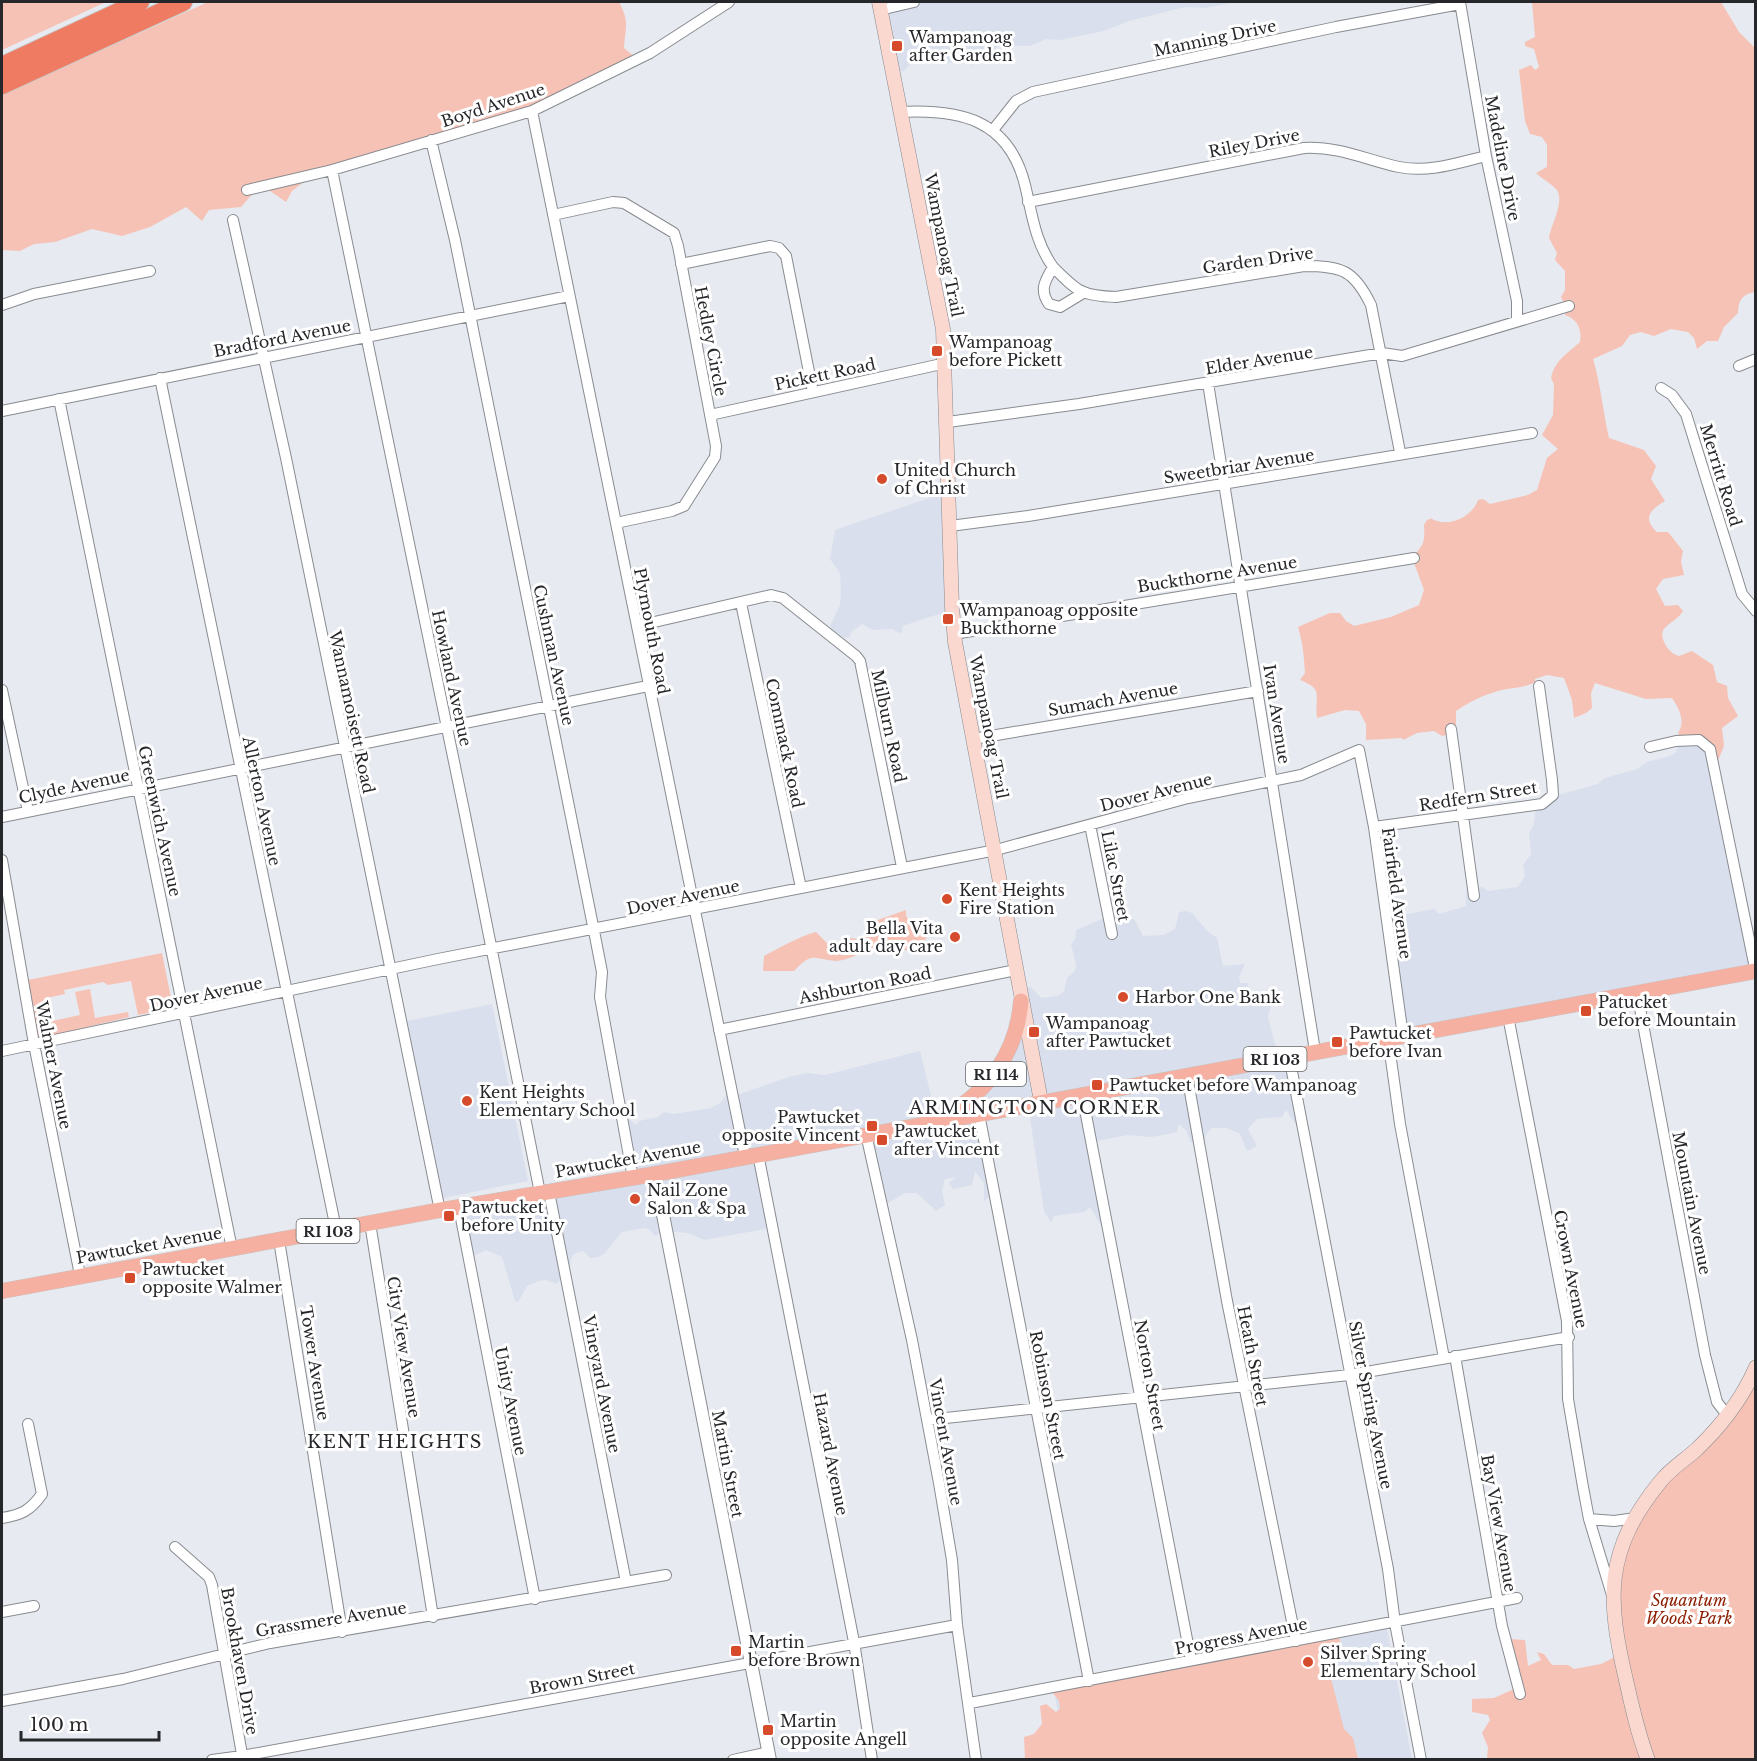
<svg xmlns="http://www.w3.org/2000/svg" width="1757" height="1761" font-family="'Libre Baskerville',serif">
	<rect width="100%" height="100%" fill="#e7eaf0"/>
	<path fill="#d9dfec" d="M886,2H1236L1204,8L1185,7L1129,21L1104,31L1060,40L1046,39L1030,46H1012L1000,43L991,55L972,65L967,60L947,63L933,57L912,62L904,71H896Z
		M947,492V613L943,618L940,614L929,617L903,626L902,632L899,633L893,629L873,630L862,624L851,632L850,637L845,638L832,630L830,626L840,605L841,591L840,573L830,559L835,530Z
		M1706,742L1727,836L1743,881L1753,932L1755,972L1406,1036L1385,906L1390,903L1395,912L1402,915L1434,909L1439,914L1466,906V891L1482,887L1488,891L1518,887L1525,876L1523,865L1531,854L1529,833L1534,824L1536,806L1551,797L1598,784L1605,778L1637,769L1647,762L1670,756L1676,752L1678,746Z
		M1186,911L1192,913L1207,931L1217,938L1223,966L1245,964L1239,977L1240,983H1247L1251,994H1271L1272,1002L1268,1017L1277,1052L1273,1057H1288L1298,1128L1286,1110L1282,1117L1257,1119L1248,1129L1257,1146L1247,1151L1240,1134L1227,1128H1212L1207,1133L1204,1141L1198,1139L1191,1143L1186,1130L1179,1124L1177,1132L1173,1133L1151,1137L1128,1135L1092,1142L1107,1220L1100,1224L1090,1207L1084,1212L1054,1216L1051,1223L1044,1211L1028,1105L979,1116L994,1192L984,1201V1183L975,1171L972,1185L953,1189L949,1183L956,1177L945,1179L942,1191L945,1205L936,1211L917,1193H905L886,1204L865,1133L758,1155L771,1228L704,1240L688,1233L663,1231L655,1236L649,1229L644,1228L622,1232L604,1254L598,1257L590,1258L584,1251L578,1252L572,1256L570,1265L557,1284L546,1280L538,1281L527,1286L518,1302L515,1301L502,1257L486,1250L469,1258L458,1209L632,1178L620,1111L626,1108L631,1121L636,1125L639,1121L658,1117L664,1112L674,1114L711,1108L720,1103L727,1094L737,1095L789,1077L807,1073L825,1075L920,1051L937,1120L997,1075L1022,992L1030,986L1041,998L1057,996L1064,992L1067,978L1075,971L1076,965L1071,944L1075,939L1076,930L1102,919L1108,921L1110,927L1125,920L1134,919L1143,936L1164,935L1175,929L1179,912Z
		M492,1004L528,1181L443,1198L407,1021Z
		M1387,1629L1412,1759H1066L1055,1695Z"/>
	<path fill="#f6c2b5" d="M2,2H106L2,50Z
		M208,2H619C630,22 625,28 624,48L636,58L535,113L305,181L292,191L286,202L266,188L255,191L241,207L209,210L202,221L186,207L150,227L122,236L92,229L55,242L34,244L20,251L2,250V95Z
		M1532,2H1721L1739,32L1755,48V292C1742,294 1738,301 1738,313L1724,327L1718,341H1707L1697,349L1694,338L1688,332L1671,329L1654,336L1641,332L1630,335L1622,346L1593,359C1601,386 1603,412 1609,438L1644,450L1656,466L1651,479L1665,501C1650,510 1642,518 1657,532H1668L1683,551L1681,562L1684,575L1663,579L1656,589L1665,606L1678,605L1683,611C1675,625 1655,625 1665,644C1668,650 1673,654 1679,656L1692,651L1713,665L1717,682L1727,686L1728,698L1738,716L1722,728L1724,746L1717,763L1709,744L1681,740L1678,733C1686,722 1679,708 1672,698L1646,699L1595,683L1591,693L1592,708L1586,713L1574,718L1572,700L1564,678L1547,675L1535,679V682C1522,689 1512,687 1498,691C1483,695 1469,702 1456,711V726L1451,734L1442,736L1434,731L1417,733L1403,740L1402,738L1366,740V724L1359,711L1345,710L1317,718C1314,695 1325,690 1300,680L1305,673C1304,657 1303,643 1298,627L1330,613H1340L1346,621L1354,626L1391,617L1419,605L1424,590L1412,557C1424,545 1425,542 1424,525L1427,520C1437,517 1428,519 1437,521C1453,526 1473,515 1478,500L1483,499L1490,504L1528,495L1537,490L1547,458L1558,449L1542,435L1553,415L1554,384L1551,378C1555,360 1567,354 1580,342C1582,330 1578,319 1565,315L1567,308L1561,297L1565,290V271L1555,260L1557,253L1549,238C1550,226 1567,199 1555,188C1549,182 1542,179 1536,173L1547,167V145L1542,137L1530,134L1525,121L1519,70L1531,65L1535,70L1539,67L1534,49L1525,46V42L1535,37Z
		M906,910V916L912,924L932,923C919,968 899,942 872,949C861,952 847,961 836,961C812,959 813,951 794,971H763L764,956C781,947 798,937 816,932L828,944L850,938L858,939L874,929L875,921Z
		M162,953L173,1008L138,1015L131,981L108,985L103,982L64,990L65,994L47,998L52,1021L80,1015L75,992L90,989L95,1018L128,1012L129,1017L41,1038L36,1035L28,980Z
		M1755,1368V1759H1487L1488,1747L1482,1733L1490,1720L1488,1715L1472,1712V1699L1494,1698L1514,1689L1509,1639L1525,1640L1528,1666L1541,1660L1537,1652L1544,1654L1552,1665H1568L1574,1669L1601,1664L1619,1655L1621,1542Z
		M1338,1633L1341,1645L1327,1649L1325,1655L1344,1729L1353,1738L1358,1759H1025L1024,1737L1034,1734L1042,1724L1040,1706L1046,1704L1056,1712L1060,1709L1059,1701L1050,1689Z"/>
	<g fill="none" stroke-linecap="round" stroke-linejoin="round">
		<g stroke="#888b90" stroke-width="12">
			<path id="minor" d="M1460,2L1486,156L1517,301V321
				M880,10L914,2
				M532,111L745,1156
				M901,112C961,109 1009,120 1025,185C1032,214 1035,242 1053,267C1045,281 1039,290 1049,304L1060,307L1083,293
				M993,130L1016,101L1033,92L1336,27L1460,4
				M431,140L455,240L594,931L602,972L600,997L633,1178
				M332,170L465,815L540,1193
				M247,190L332,170L532,111L650,53L729,2
				M1028,202L1304,148C1338,146 1367,160 1399,167C1429,173 1457,163 1486,156
				M553,215L613,202L624,203L674,233L678,246L716,446L715,457L684,506L672,511L616,523
				M233,220L286,458L440,1211
				M681,264L770,246L779,248L786,256L813,392
				M1053,267C1077,291 1081,296 1116,297L1304,266C1342,266 1354,270 1371,305L1400,452
				M2,305L34,294L150,271
				M1739,366L1756,359
				M160,378L336,1229
				M1208,383L1315,1051
				M1661,388L1672,395L1686,414L1742,594L1756,611
				M59,399L232,1249
				M2,411L569,296
				M710,415L946,363
				M948,422L1079,404L1382,353L1402,356L1569,306
				M950,526L1028,516L1532,433
				M741,603L801,888
				M637,626L771,595L783,598L856,656L860,661L902,867
				M954,634L1414,558
				M2,690L28,811
				M1451,729L1474,896
				M973,739L1258,691
				M1650,747L1676,741L1699,740L1710,749L1756,973
				M2,817L648,686
				M1090,825L1112,934
				M1374,827L1542,804L1553,795L1552,780L1539,686
				M2,860L34,1044L80,1275
				M1637,992L1705,1355L1717,1402L1727,1415
				M1508,1016L1567,1321L1568,1399L1583,1487L1589,1519L1612,1595
				M719,1030L1016,970
				M1388,1038L1400,1124L1444,1358
				M2,1051L438,959L996,850L1188,798L1301,775L1359,750L1374,827L1403,1036
				M1289,1056L1388,1569L1395,1623L1421,1760
				M1187,1075L1227,1301L1296,1641
				M1082,1094L1191,1660
				M979,1114L1089,1681
				M866,1134L912,1340L939,1483L952,1560L957,1625L976,1760
				M758,1154L854,1642L872,1760
				M549,1192L626,1582
				M459,1208L535,1599
				M370,1223L433,1617
				M279,1240L342,1632
				M1455,1356L1502,1626L1520,1694
				M927,1420L1349,1375L1569,1337
				M2,1518C21,1515 30,1511 42,1494L28,1424
				M1589,1519L1614,1521L1636,1518
				M175,1547L209,1577L212,1585L243,1760
				M2,1612L34,1606
				M2,1701L123,1679L270,1643L666,1575
				M970,1703L1517,1598
				M212,1760L242,1756L957,1625
				M733,1760L769,1752"/>
		</g>
		<g stroke="#888b90" stroke-width="14">
			<path id="tertiary" d="M655,1174L770,1760"/>
		</g>
		<g stroke="#888b90" stroke-width="15">
			<path id="secondary" d="M879,2L943,329L952,607L955,642L1041,1101
				M1648,1760C1638,1734 1632,1707 1626,1680C1607,1599 1604,1551 1660,1482C1670,1469 1685,1460 1697,1449C1721,1426 1743,1397 1756,1367"/>
		</g>
		<g stroke="#c7c7c8" stroke-width="16">
			<path id="primary" d="M945,1116C989,1091 1017,1052 1021,1001
				M2,1291L435,1211L655,1174L1756,971"/>
		</g>
		<g stroke="#c7c7c8" stroke-width="20">
			<path id="motorway" d="M2,66L140,2
				M2,85L183,2"/>
		</g>
		<use href="#minor" stroke="#fff" stroke-width="10"/>
		<use href="#tertiary" stroke="#fff" stroke-width="12"/>
		<use href="#secondary" stroke="#fad8d0" stroke-width="14"/>
		<use href="#primary" stroke="#f5b0a1" stroke-width="15"/>
		<use href="#motorway" stroke="#ef7c62" stroke-width="18"/>
	</g>
	<g fill="#d54b2c" stroke="#fff" stroke-width="2">
		<rect x="891" y="40" width="12" height="12" rx="3"/>
		<rect x="931" y="345" width="12" height="12" rx="3"/>
		<circle cx="882" cy="479" r="6"/>
		<rect x="942" y="613" width="12" height="12" rx="3"/>
		<circle cx="947" cy="899" r="6"/>
		<circle cx="955" cy="937" r="6"/>
		<circle cx="1123" cy="997" r="6"/>
		<rect x="1580" y="1005" width="12" height="12" rx="3"/>
		<rect x="1028" y="1026" width="12" height="12" rx="3"/>
		<rect x="1331" y="1036" width="12" height="12" rx="3"/>
		<rect x="1091" y="1079" width="12" height="12" rx="3"/>
		<circle cx="467" cy="1101" r="6"/>
		<rect x="866" y="1120" width="12" height="12" rx="3"/>
		<rect x="876" y="1134" width="12" height="12" rx="3"/>
		<circle cx="635" cy="1199" r="6"/>
		<rect x="443" y="1210" width="12" height="12" rx="3"/>
		<rect x="124" y="1272" width="12" height="12" rx="3"/>
		<rect x="730" y="1645" width="12" height="12" rx="3"/>
		<circle cx="1308" cy="1662" r="6"/>
		<rect x="762" y="1724" width="12" height="12" rx="3"/>
	</g>
	<g text-anchor="middle" dominant-baseline="central" stroke-width="6" stroke-linejoin="round" paint-order="stroke">
		<g fill="#fff" stroke="#67686a" stroke-width="1.5">
			<rect x="1243.5" y="1047" width="63" height="24" rx="4.5"/>
			<rect x="966" y="1062" width="60" height="24" rx="4.5"/>
			<rect x="296.5" y="1219" width="63" height="24" rx="4.5"/>
		</g>
		<g font-size="15" font-weight="bold" fill="#26272a">
			<text x="1275" y="1059">RI 103</text>
			<text x="996" y="1074">RI 114</text>
			<text x="328" y="1231">RI 103</text>
		</g>
		<g font-size="16" fill="#26272a" stroke="#fff" text-anchor="start">
			<text x="909" y="37">Wampanoag<tspan x="909" dy="18">after Garden</tspan></text>
			<text x="949" y="342">Wampanoag<tspan x="949" dy="18">before Pickett</tspan></text>
			<text x="894" y="470">United Church<tspan x="894" dy="18">of Christ</tspan></text>
			<text x="960" y="610">Wampanoag opposite<tspan x="960" dy="18">Buckthorne</tspan></text>
			<text x="959" y="890">Kent Heights<tspan x="959" dy="18">Fire Station</tspan></text>
			<text x="943" y="928" text-anchor="end">Bella Vita<tspan x="943" dy="18">adult day care</tspan></text>
			<text x="1135" y="997">Harbor One Bank</text>
			<text x="1598" y="1002">Patucket<tspan x="1598" dy="18">before Mountain</tspan></text>
			<text x="1046" y="1023">Wampanoag<tspan x="1046" dy="18">after Pawtucket</tspan></text>
			<text x="1349" y="1033">Pawtucket<tspan x="1349" dy="18">before Ivan</tspan></text>
			<text x="1109" y="1085">Pawtucket before Wampanoag</text>
			<text x="479" y="1092">Kent Heights<tspan x="479" dy="18">Elementary School</tspan></text>
			<text x="860" y="1117" text-anchor="end">Pawtucket<tspan x="860" dy="18">opposite Vincent</tspan></text>
			<text x="894" y="1131">Pawtucket<tspan x="894" dy="18">after Vincent</tspan></text>
			<text x="647" y="1190">Nail Zone<tspan x="647" dy="18">Salon &amp; Spa</tspan></text>
			<text x="461" y="1207">Pawtucket<tspan x="461" dy="18">before Unity</tspan></text>
			<text x="142" y="1269">Pawtucket<tspan x="142" dy="18">opposite Walmer</tspan></text>
			<text x="748" y="1642">Martin<tspan x="748" dy="18">before Brown</tspan></text>
			<text x="1320" y="1653">Silver Spring<tspan x="1320" dy="18">Elementary School</tspan></text>
			<text x="780" y="1721">Martin<tspan x="780" dy="18">opposite Angell</tspan></text>
		</g>
		<g font-size="16" fill="#26272a" stroke="#fff">
			<text transform="translate(1215 38) rotate(-12)">Manning Drive</text>
			<text transform="translate(493 105) rotate(-18)">Boyd Avenue</text>
			<text transform="translate(1254 143) rotate(-11)">Riley Drive</text>
			<text transform="translate(1503 158) rotate(79)">Madeline Drive</text>
			<text transform="translate(944 245) rotate(79)">Wampanoag Trail</text>
			<text transform="translate(1258 260) rotate(-8)">Garden Drive</text>
			<text transform="translate(282 338) rotate(-11)">Bradford Avenue</text>
			<text transform="translate(711 341) rotate(79)">Hedley Circle</text>
			<text transform="translate(1259 360) rotate(-9)">Elder Avenue</text>
			<text transform="translate(825 374) rotate(-12)">Pickett Road</text>
			<text transform="translate(1239 466) rotate(-9)">Sweetbriar Avenue</text>
			<text transform="translate(1721 475) rotate(73)">Merritt Road</text>
			<text transform="translate(1217 574) rotate(-9)">Buckthorne Avenue</text>
			<text transform="translate(652 631) rotate(79)">Plymouth Road</text>
			<text transform="translate(554 655) rotate(78)">Cushman Avenue</text>
			<text transform="translate(452 678) rotate(78)">Howland Avenue</text>
			<text transform="translate(1113 699) rotate(-10)">Sumach Avenue</text>
			<text transform="translate(352 712) rotate(78)">Wannamoisett Road</text>
			<text transform="translate(1277 714) rotate(81)">Ivan Avenue</text>
			<text transform="translate(889 726) rotate(78)">Milburn Road</text>
			<text transform="translate(989 727) rotate(79)">Wampanoag Trail</text>
			<text transform="translate(785 743) rotate(78)">Commack Road</text>
			<text transform="translate(74 786) rotate(-12)">Clyde Avenue</text>
			<text transform="translate(1156 792) rotate(-14)">Dover Avenue</text>
			<text transform="translate(1478 796) rotate(-9)">Redfern Street</text>
			<text transform="translate(262 801) rotate(78)">Allerton Avenue</text>
			<text transform="translate(160 821) rotate(78)">Greenwich Avenue</text>
			<text transform="translate(1116 876) rotate(79)">Lilac Street</text>
			<text transform="translate(1397 893) rotate(82)">Fairfield Avenue</text>
			<text transform="translate(683 897) rotate(-12)">Dover Avenue</text>
			<text transform="translate(865 985) rotate(-11)">Ashburton Road</text>
			<text transform="translate(206 994) rotate(-12)">Dover Avenue</text>
			<text transform="translate(54 1065) rotate(79)">Walmer Avenue</text>
			<text transform="translate(628 1159) rotate(-10)">Pawtucket Avenue</text>
			<text transform="translate(1692 1203) rotate(79)">Mountain Avenue</text>
			<text transform="translate(149 1245) rotate(-10)">Pawtucket Avenue</text>
			<text transform="translate(1571 1269) rotate(79)">Crown Avenue</text>
			<text transform="translate(404 1347) rotate(81)">City View Avenue</text>
			<text transform="translate(1253 1356) rotate(79)">Heath Street</text>
			<text transform="translate(315 1363) rotate(81)">Tower Avenue</text>
			<text transform="translate(1150 1375) rotate(80)">Norton Street</text>
			<text transform="translate(602 1384) rotate(79)">Vineyard Avenue</text>
			<text transform="translate(1048 1395) rotate(79)">Robinson Street</text>
			<text transform="translate(511 1401) rotate(79)">Unity Avenue</text>
			<text transform="translate(1371 1405) rotate(79)">Silver Spring Avenue</text>
			<text transform="translate(946 1442) rotate(80)">Vincent Avenue</text>
			<text transform="translate(831 1454) rotate(79)">Hazard Avenue</text>
			<text transform="translate(728 1464) rotate(79)">Martin Street</text>
			<text transform="translate(1499 1523) rotate(80)">Bay View Avenue</text>
			<text transform="translate(331 1619) rotate(-9)">Grassmere Avenue</text>
			<text transform="translate(1241 1636) rotate(-11)">Progress Avenue</text>
			<text transform="translate(240 1661) rotate(80)">Brookhaven Drive</text>
			<text transform="translate(582 1678) rotate(-11)">Brown Street</text>
		</g>
		<g font-size="16" font-style="italic" fill="#8c1d01" stroke="#fff">
			<text x="1689" y="1600">Squantum<tspan x="1689" dy="18">Woods Park</tspan></text>
		</g>
		<g font-size="18" letter-spacing="1.5" fill="#26272a" stroke="#fff">
			<text x="1035" y="1108">ARMINGTON CORNER</text>
			<text x="395" y="1442">KENT HEIGHTS</text>
		</g>
	</g>
	<rect width="1757" height="1761" fill="none" stroke="#26272a" stroke-width="6"/>
	<path d="M21 1731v9h138v-9" fill="none" stroke="#26272a" stroke-width="3"/>
	<text x="30" y="1731" font-size="18" fill="#26272a" stroke="#ffffff" stroke-width="4.5" paint-order="stroke">100 m</text>
</svg>
